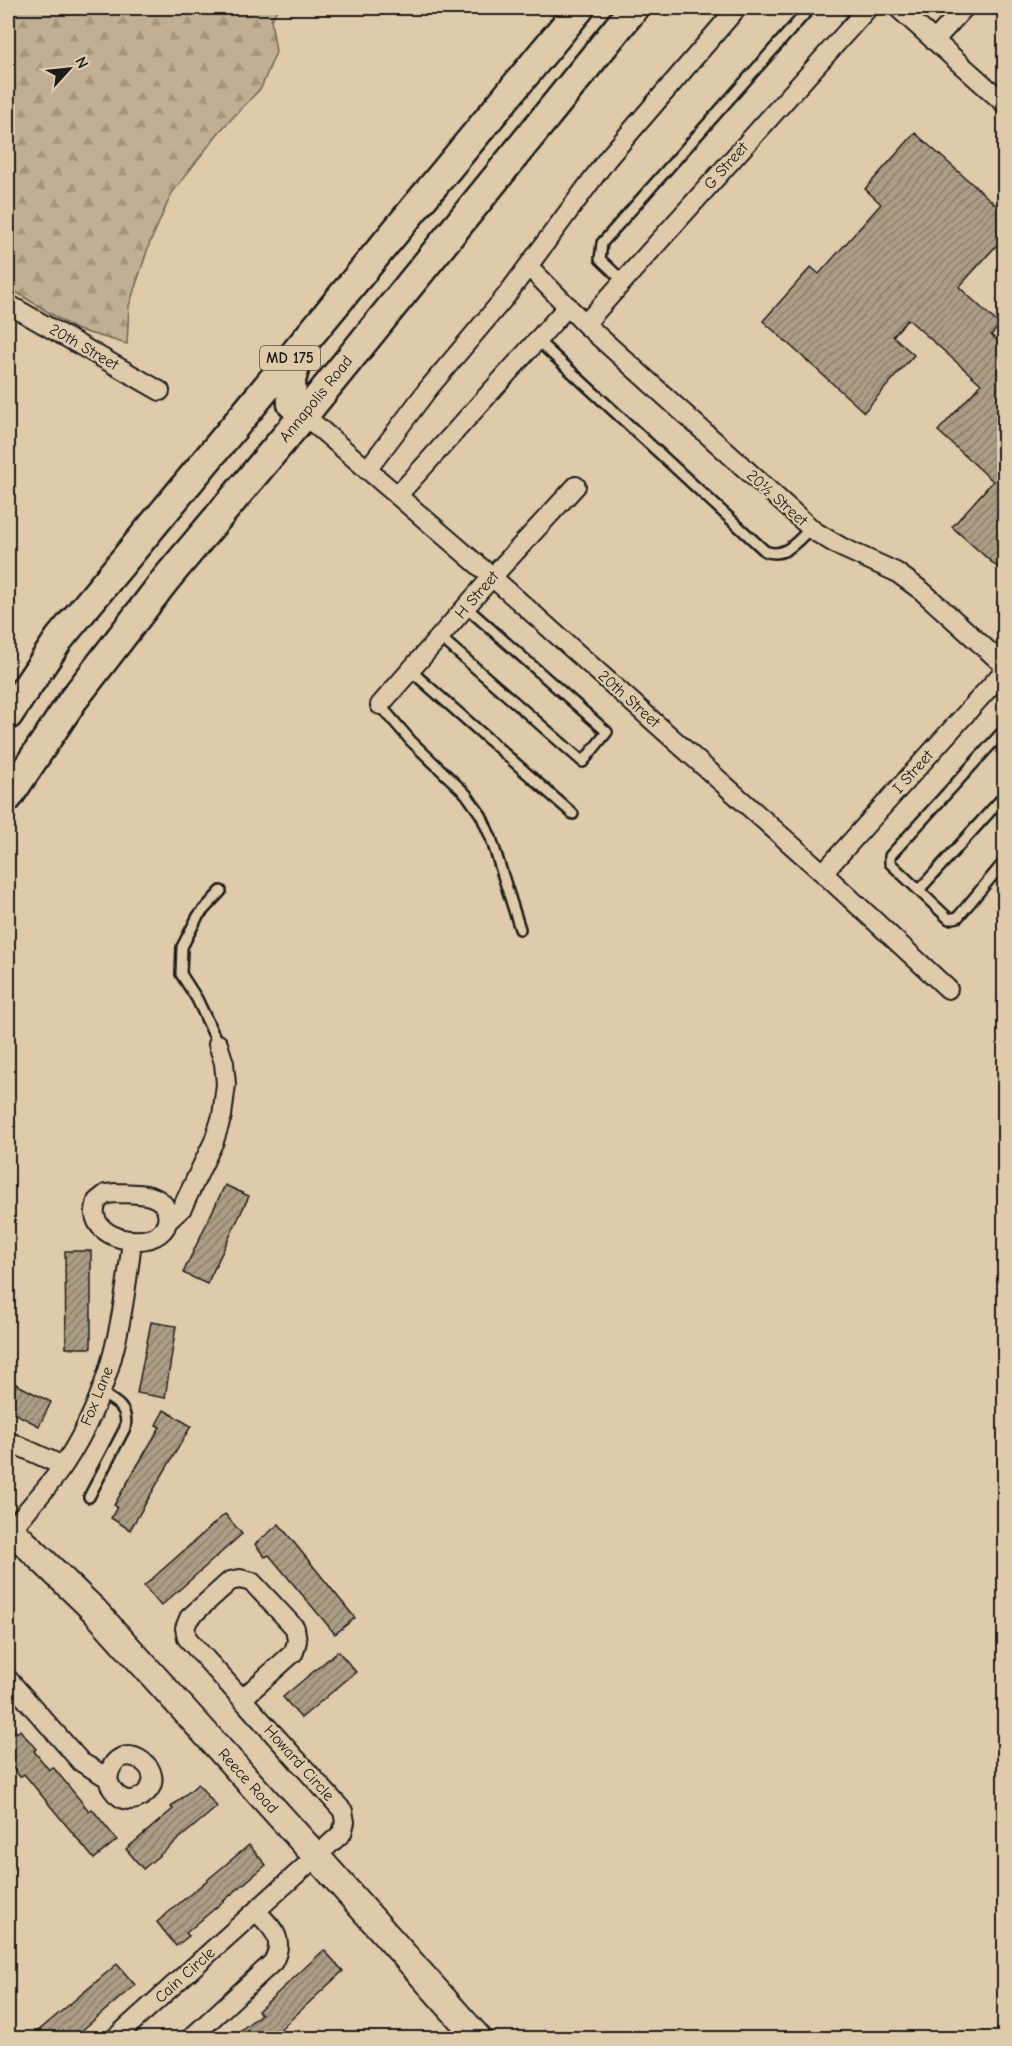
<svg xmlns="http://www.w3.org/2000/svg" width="1012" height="2046" font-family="'Comic Neue',sans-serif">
	<defs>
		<pattern id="forest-firs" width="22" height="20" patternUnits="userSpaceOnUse" patternTransform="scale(1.5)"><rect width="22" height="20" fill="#c0af92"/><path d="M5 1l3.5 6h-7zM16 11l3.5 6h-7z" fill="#a4967d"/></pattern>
		<pattern id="building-hatch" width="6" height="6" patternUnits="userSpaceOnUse" patternTransform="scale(1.5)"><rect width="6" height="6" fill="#ac9d85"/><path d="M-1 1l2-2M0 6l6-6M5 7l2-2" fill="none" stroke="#8b7f6c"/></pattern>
	</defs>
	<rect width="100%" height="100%" fill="#dfcbaa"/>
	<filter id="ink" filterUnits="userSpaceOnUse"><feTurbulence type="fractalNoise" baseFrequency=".0167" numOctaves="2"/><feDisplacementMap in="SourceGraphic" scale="12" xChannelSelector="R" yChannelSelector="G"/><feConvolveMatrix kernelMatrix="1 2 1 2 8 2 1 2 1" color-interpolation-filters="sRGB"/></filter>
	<g filter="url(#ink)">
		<path fill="url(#forest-firs)" stroke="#6e6657" stroke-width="1.5" d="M8,8H278L271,20L276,52L261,88L220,131L172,193L149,245L129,306L127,344L75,329L8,287Z"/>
		<path fill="url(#building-hatch)" stroke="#1c1c1c" stroke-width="1.5" d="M915,133L1005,213V236L959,287L1000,325L991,335L1005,347V574L952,527L993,481L938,431L981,384L908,319L893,336L914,355L864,412L763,321L811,267L819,274L881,204L865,189Z
			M225,1185L249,1196L207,1284L183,1273Z
			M65,1251H91V1348H66Z
			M151,1322L176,1326L165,1398L137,1393Z
			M8,1380L51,1402L39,1426L8,1410Z
			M164,1410L191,1426L130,1530L111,1518L117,1507L114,1505L160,1427L156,1425Z
			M225,1514L242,1534L161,1606L144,1586Z
			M279,1524L355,1618L335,1634L269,1555L265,1557L255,1544Z
			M338,1651L356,1672L301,1718L283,1697Z
			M8,1722L17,1733L20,1730L36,1749L34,1751L49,1770L53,1767L89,1811L92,1809L117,1840L94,1859L24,1774L20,1777L8,1762Z
			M198,1784L217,1807L143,1869L126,1849L173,1809L171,1807Z
			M249,1845L266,1865L186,1933L189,1936L176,1946L157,1922Z
			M324,1950L343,1971L271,2038H231L261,2014L258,2011Z
			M117,1964L135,1985L73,2038H30Z"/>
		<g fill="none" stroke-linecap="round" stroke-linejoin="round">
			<g stroke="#1c1c1c" stroke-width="14">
				<path id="service" d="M849,8L860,16
					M623,281L600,259L602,243L810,8
					M537,340L765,551C785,559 797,541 811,528
					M440,637L583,762L607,732L466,607
					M410,670L573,814
					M380,705L411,741L466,794L481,815L491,838L520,929
					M1004,730L890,856V863L949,919L958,917L1004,862
					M919,890L1004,796
					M218,1044L197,999L181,974L182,947L198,916L221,891
					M89,1497L125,1428C129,1409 117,1402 102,1394"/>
			</g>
			<g stroke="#1c1c1c" stroke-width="22">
				<path id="minor" d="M898,8L1004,103
					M934,41L964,8
					M528,266L585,324L814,531L841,547L896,572L922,591L1004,665
					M8,304L160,391
					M585,324L868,8
					M304,415L492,577L823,873L948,989
					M367,470L428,389L506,296L608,158L737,8
					M398,495L568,306
					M380,705L492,577L576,486
					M823,873L1004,671
					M116,1193C133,1194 163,1191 167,1213C174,1250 101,1248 95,1215C94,1211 96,1205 97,1201L106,1194Z
					M168,1221L182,1208L214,1141L222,1116L226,1084L224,1063L218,1044
					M8,1441L63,1466
					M8,1535C25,1510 48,1489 65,1463C111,1393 123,1322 132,1240
					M8,1679L81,1762L108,1778C111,1794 126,1807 142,1796C176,1773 117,1730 108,1778
					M115,2038L342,1833L345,1822L343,1811L187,1638L185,1628L189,1618L230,1581L240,1579L252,1582L295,1628L297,1641L294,1652L242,1699
					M191,2038L273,1962C286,1938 272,1928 256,1911"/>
			</g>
			<g stroke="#1c1c1c" stroke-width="30">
				<path id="secondary" d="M8,1527L94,1610L316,1856L478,2038"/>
			</g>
			<g stroke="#1c1c1c" stroke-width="33">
				<path id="primary" d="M300,350L291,380L292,404L304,415
					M8,715L59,639L580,8
					M8,797L73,700L166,579L304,415L634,8"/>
			</g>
			<use href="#service" stroke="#dfcbaa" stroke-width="9"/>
			<use href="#minor" stroke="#dfcbaa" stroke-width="18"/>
			<use href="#secondary" stroke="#dfcbaa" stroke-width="26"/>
			<use href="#primary" stroke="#dfcbaa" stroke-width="28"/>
		</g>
	</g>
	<g text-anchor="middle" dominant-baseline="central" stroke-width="4.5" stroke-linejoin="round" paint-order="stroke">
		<rect fill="#dfcbaa" stroke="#565047" stroke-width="1.5" x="260" y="346" width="60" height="24" rx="4.5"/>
		<g font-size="15" font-weight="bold" fill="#1c1c1c">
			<text x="290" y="358">MD 175</text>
		</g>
		<g font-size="16" fill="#1c1c1c" stroke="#dfcbaa">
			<text transform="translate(726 166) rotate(-48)">G Street</text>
			<text transform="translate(84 347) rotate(30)">20th Street</text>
			<text transform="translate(316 399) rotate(-51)">Annapolis Road</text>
			<text transform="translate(777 498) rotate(42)">20½ Street</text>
			<text transform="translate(477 595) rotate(-49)">H Street</text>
			<text transform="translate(629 699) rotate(42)">20th Street</text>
			<text transform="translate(913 772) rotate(-48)">I Street</text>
			<text transform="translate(97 1396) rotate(-68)">Fox Lane</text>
			<text transform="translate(299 1763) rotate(48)">Howard Circle</text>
			<text transform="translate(248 1781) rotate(48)">Reece Road</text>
			<text transform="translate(185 1975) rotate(-42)">Cain Circle</text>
		</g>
	</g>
	<rect width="1012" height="2046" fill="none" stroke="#dfcbaa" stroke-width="30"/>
	<rect x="15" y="15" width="982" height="2016" fill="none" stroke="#1c1c1c" stroke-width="2" filter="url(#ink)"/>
	<g transform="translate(69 69) rotate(63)" stroke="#dfcbaa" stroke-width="4.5" paint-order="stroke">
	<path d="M0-4.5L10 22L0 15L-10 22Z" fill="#1c1c1c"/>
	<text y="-9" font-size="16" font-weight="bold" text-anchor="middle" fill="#1c1c1c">N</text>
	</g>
</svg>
